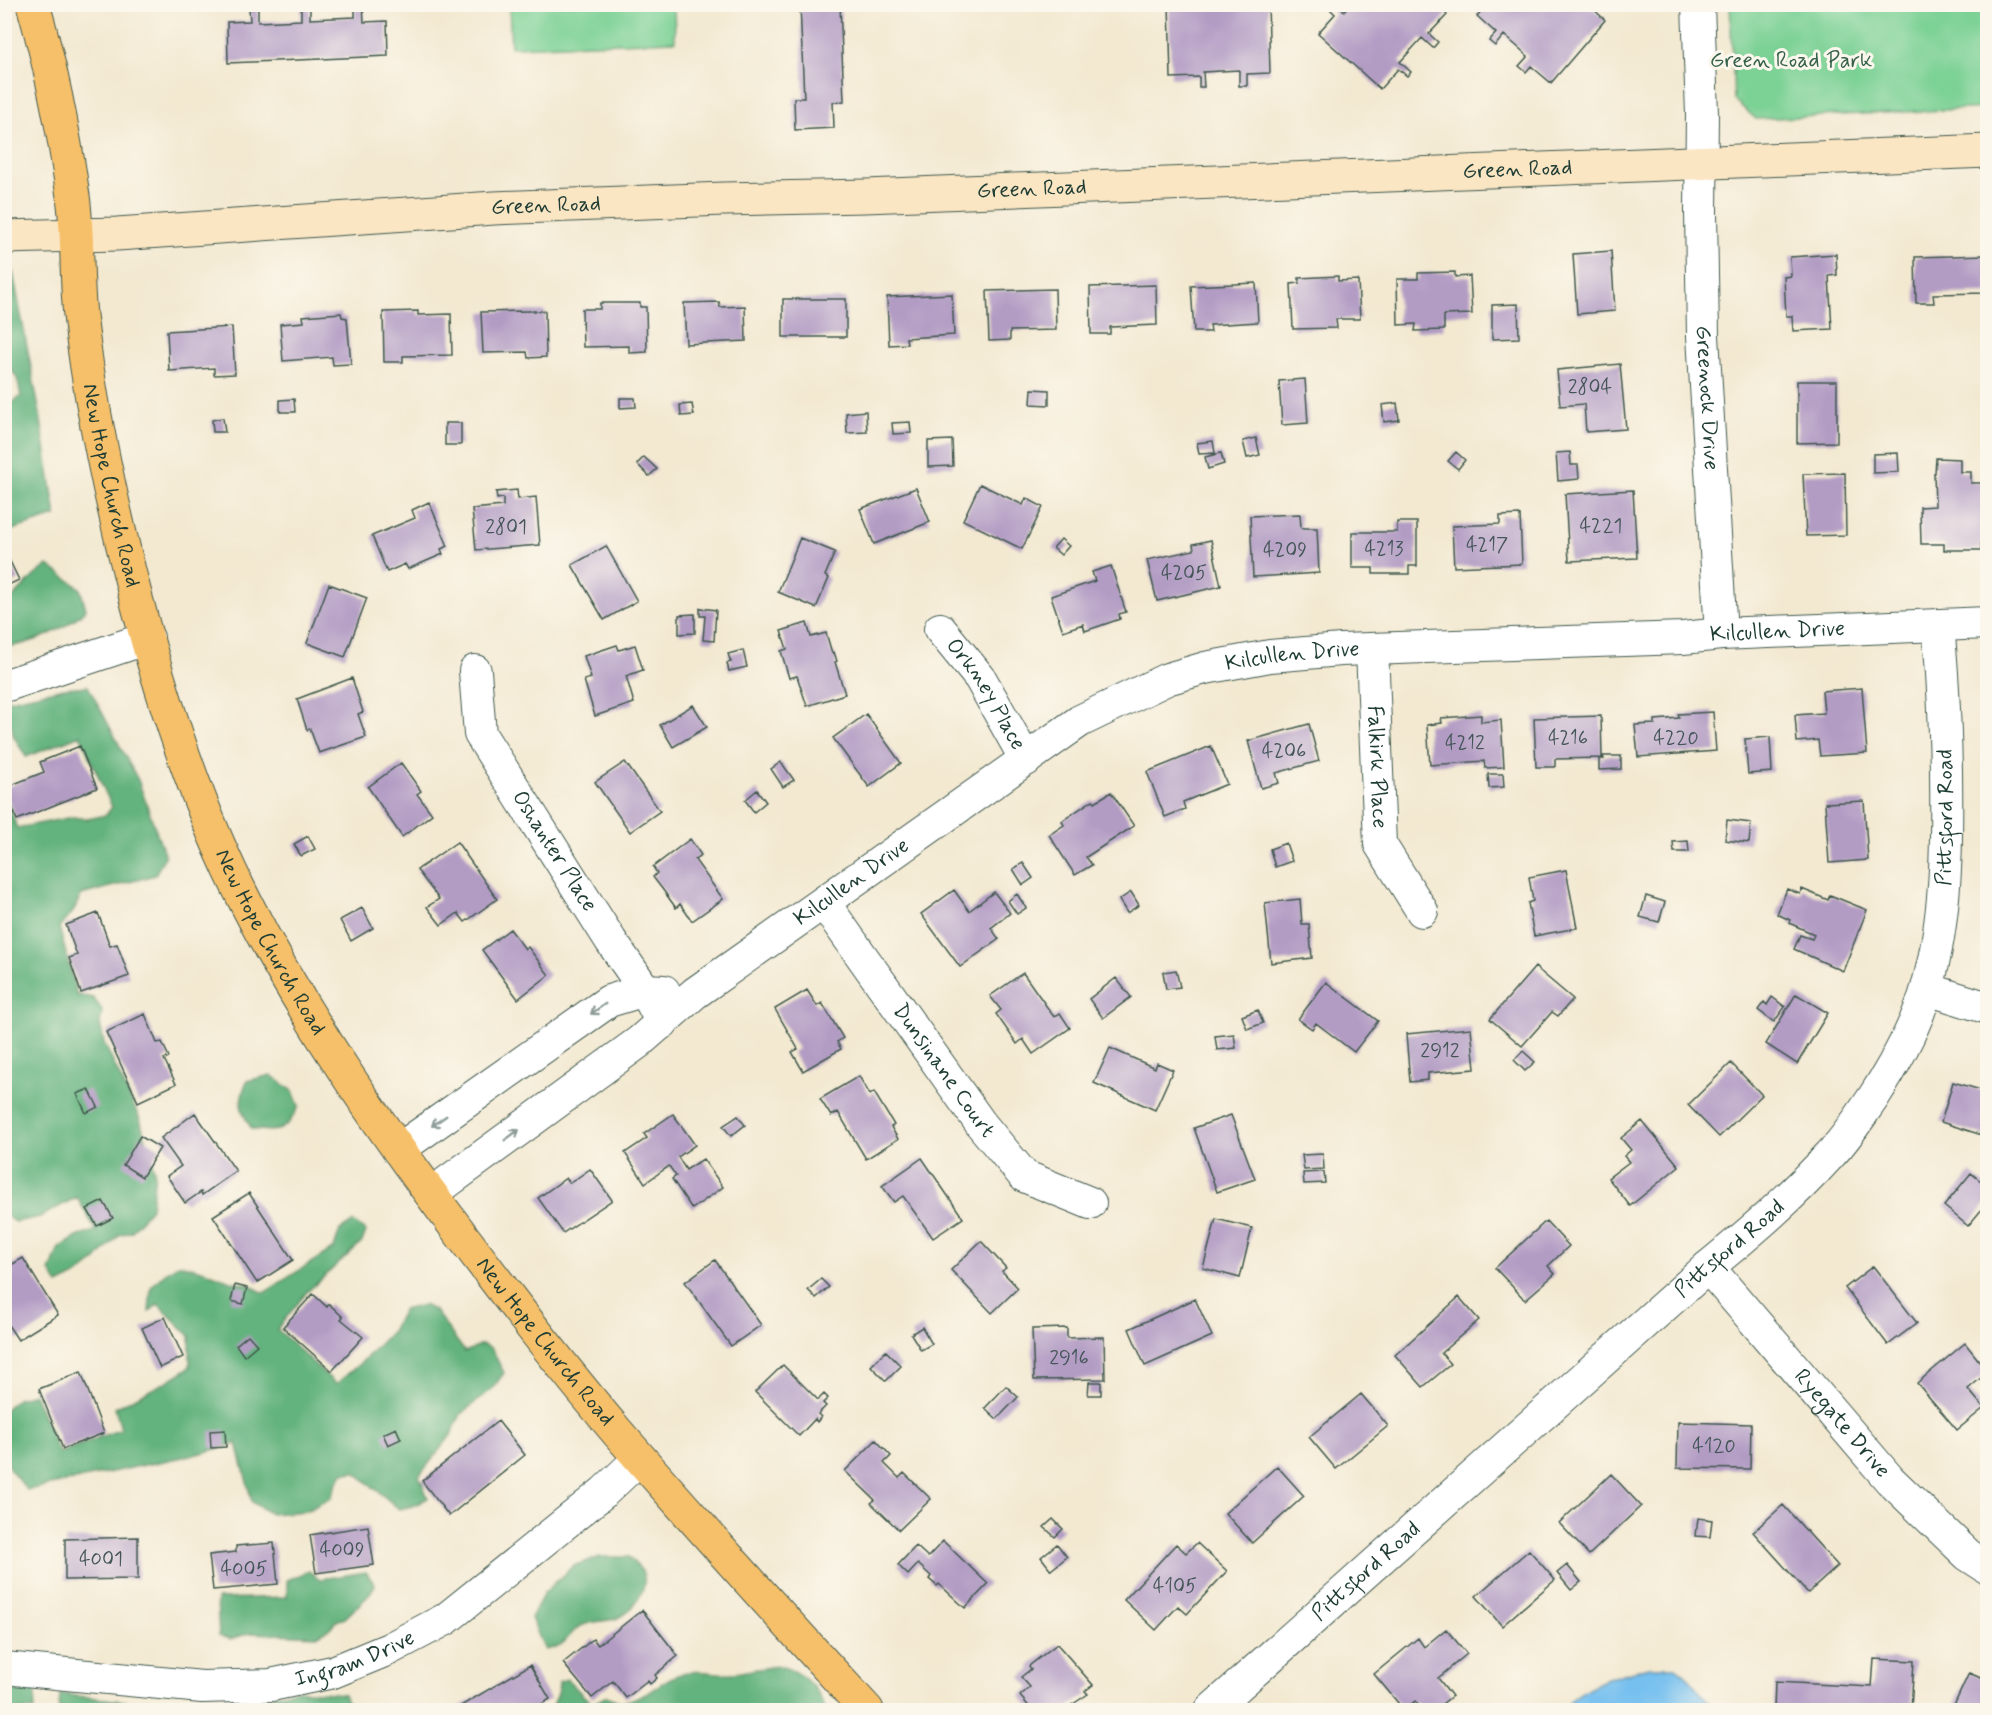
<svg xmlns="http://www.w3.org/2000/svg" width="1992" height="1715" font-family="Mynerve,sans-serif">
	<rect width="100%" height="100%" fill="#fbf7ec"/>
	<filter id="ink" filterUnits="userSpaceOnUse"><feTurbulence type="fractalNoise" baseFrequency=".0167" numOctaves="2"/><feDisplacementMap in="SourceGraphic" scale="12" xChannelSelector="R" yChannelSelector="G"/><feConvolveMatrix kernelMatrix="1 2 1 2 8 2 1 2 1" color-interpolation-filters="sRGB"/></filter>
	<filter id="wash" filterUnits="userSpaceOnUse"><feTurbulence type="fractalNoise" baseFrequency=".008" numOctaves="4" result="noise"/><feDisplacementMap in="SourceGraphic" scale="24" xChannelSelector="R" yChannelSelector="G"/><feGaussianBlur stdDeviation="1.35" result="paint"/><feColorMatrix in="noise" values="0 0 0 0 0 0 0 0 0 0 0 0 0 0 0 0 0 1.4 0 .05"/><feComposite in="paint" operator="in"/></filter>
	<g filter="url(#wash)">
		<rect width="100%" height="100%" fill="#f3e9d1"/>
		<path fill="#7bd195" stroke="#4d8764" stroke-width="1.5" d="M509,5H674L675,41L511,47Z
			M1730,5H1987V108L1756,119L1734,100Z"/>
		<path fill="#64b37e" stroke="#427859" stroke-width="1.5" d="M4,259L13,273L40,414L56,516L12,530L5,528V408L21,396L17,378L5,360Z
			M48,565L80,588L86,609C66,630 33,644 5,647V606L34,576Z
			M88,686L138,780L165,856L155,875L81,895L73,912L59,927L77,995L93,998L102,1010L100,1024L104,1043L140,1119L155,1173L151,1208L132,1231L119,1235L93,1263L76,1276L58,1285L50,1271L59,1248L79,1236L96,1231L77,1197L40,1217L15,1222L5,1215L4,792L17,828L73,817L88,819L106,815L112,807L80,735L26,757L13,735L5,701L64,688Z
			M271,1075L293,1091L299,1106C286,1132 280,1133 252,1129C239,1110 238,1102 247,1081Z
			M353,1222L366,1231L362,1242L307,1292L277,1329L336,1384L365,1359L392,1331L403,1310L424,1305L435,1311L465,1352L482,1344L491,1348L504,1373L492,1389L461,1414L451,1435L419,1476L428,1498L413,1506L399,1509L355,1472L343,1473L337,1482L331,1498L306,1511L271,1514L252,1502L237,1443L202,1453L27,1490L9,1468L5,1450L4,1410L17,1399L34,1394L59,1453L121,1429L115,1408L166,1382L190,1367V1336L158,1304L149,1312L151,1287L164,1274L179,1264L202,1270L233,1282L247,1284L264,1293L334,1248L340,1230Z
			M600,1557H629C633,1562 638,1566 642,1571C651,1587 631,1615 615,1619C603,1622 590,1620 579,1627C563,1639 569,1645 545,1650L531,1618L544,1593L573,1566Z
			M309,1571L320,1579L366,1572L375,1585L368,1596L345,1618L336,1621L329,1629L317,1636L251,1633L230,1639L219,1636L217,1599L287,1597V1580Z
			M779,1666C804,1672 817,1688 826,1710H556L553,1705L558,1694L559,1682L567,1679L592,1704L607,1696L622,1703C631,1700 640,1696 648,1692C659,1686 668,1677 681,1674C699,1668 715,1675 733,1673C748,1672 763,1667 779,1666Z
			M4,1683L36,1686L34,1710H5Z
			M297,1690L344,1694L350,1710H259L261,1698Z
			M60,1694L202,1710H59Z"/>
		<path fill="#76c0ef" stroke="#4a7e92" stroke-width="1.5" d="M1649,1667H1676L1686,1675L1715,1710H1562C1582,1684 1618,1675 1649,1667Z"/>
		<g id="blocks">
			<path fill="#b29cc4" d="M355,4H363L364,22L387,21L388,56L228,63L227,22L250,21L249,9L258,8V22L301,20V8H310V19L355,17Z
				M800,4H840L844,101L833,102L834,128L795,130L794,98H804Z
				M1169,4H1268L1270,73L1247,74V86H1239V70L1203,72L1204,87H1199V77L1171,78Z
				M1331,4H1337L1344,11L1350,4H1436L1447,15L1429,34L1438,42L1433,48L1422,38L1400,62L1411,72L1407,76L1398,69L1380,89L1318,33L1335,14L1328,7Z
				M1487,4H1588L1605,20L1551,83L1531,66L1526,72L1519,66L1528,56L1504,35L1495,46L1489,41L1496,33L1477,16Z
				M1611,251L1615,311L1577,314L1573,254Z
				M1836,254L1837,275L1829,276L1832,329L1793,331L1792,316H1786L1784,277L1791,276L1790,257Z
				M1988,255V293L1933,294L1934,303H1916L1915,257Z
				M1455,272V277L1470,276L1472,314L1444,315V330L1415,331L1416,324L1398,325L1397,279H1418V273Z
				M1338,276V281L1358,280L1360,319H1336L1337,328L1293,329L1291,284L1299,283V278Z
				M1256,283L1258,322L1210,325L1211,332H1194L1191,286Z
				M1156,285L1157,325L1110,327V334H1091L1090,287Z
				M1055,289L1056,330L1010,331V340L989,341L987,291Z
				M952,294L954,335L906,338L907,344L889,345L887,297Z
				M783,299H846V337H783Z
				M719,302L720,307L745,306L746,341L686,344L684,303Z
				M600,303H640V307H646L647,352L629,353V346L583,347L582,309H600Z
				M1518,304L1519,338L1492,339V305Z
				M418,311V315L451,314L452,355L403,356V362H384L383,312Z
				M530,311H545L546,357L528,358L527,352L483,353L481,312Z
				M341,313L342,317L347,318L351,364L333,365L332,357L283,361L280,324L304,322L303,316Z
				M232,327L235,374L214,375V368L169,371L167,331Z
				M1620,364L1626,429L1586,432L1584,404L1560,406L1557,370Z
				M1305,379L1308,423L1282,425L1279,381Z
				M1797,381H1837V442L1797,443Z
				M1032,389L1049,390V405L1031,404Z
				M620,398H635L636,407L620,408Z
				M294,399L295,412H280V400Z
				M1397,403L1399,420L1384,422L1382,405Z
				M692,404L694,415L681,416L680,405Z
				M866,411L867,432L847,433L846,413Z
				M223,418L225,432H213L212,420Z
				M910,422L911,433L893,434L892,423Z
				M445,423H461V445H445Z
				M1256,438L1260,455L1247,458L1243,441Z
				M952,440L953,466L928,467V441Z
				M1213,441L1215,453L1199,454L1197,443Z
				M1456,452L1465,460L1458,469L1448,461Z
				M1570,452L1571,465H1578L1579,479L1558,481L1556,453Z
				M1221,453L1224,464L1208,469L1205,457Z
				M1898,453L1899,472L1873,473V454Z
				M644,457L657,469L649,476L637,464Z
				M1936,458L1960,459V472H1971V483H1983V496H1987L1988,543H1981V550H1944V544H1921L1920,507L1935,506L1934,473H1935Z
				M1845,473L1846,535L1806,536L1803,474Z
				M980,484L1023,505L1026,498L1043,507L1022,549L963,520Z
				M916,488L930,522L874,544L860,509Z
				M517,490L518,499L536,497L540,545L476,550L472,509L503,506V498L497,499L496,492Z
				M1633,490L1637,558L1569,561L1565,494Z
				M429,502L448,546L441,549L443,554L408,569L405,564L387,572L372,536L415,518L412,510Z
				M1300,514L1301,528H1317L1319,573L1253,577L1250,516Z
				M1520,515L1522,564L1454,567L1452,526L1500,524V516Z
				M1397,522H1417V566H1409V574H1373V568H1352V532H1397Z
				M800,538L835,552L825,576L829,578L816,608L778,592Z
				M1061,539L1069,546L1061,555L1053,548Z
				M1211,540L1221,586L1157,601L1147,560L1194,550L1193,544Z
				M606,546L637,601L604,620L572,565Z
				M4,549L19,580L4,587Z
				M1111,566L1126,612L1119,614L1120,619L1085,631L1083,624L1063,631L1051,596L1095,581L1092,572Z
				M329,584L367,598L345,657L307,643Z
				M700,608L716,610L714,641L703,640L705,616H700Z
				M695,614V633L679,634V615Z
				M807,623L811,637L826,633L832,653L834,652L837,661L835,662L845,694L807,706L797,676L789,678L781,651L787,649L781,631Z
				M617,645L619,650L635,645L643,670L626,676L634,703L595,716L584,680L591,678L584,656Z
				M743,650L747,667L729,671L727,663L731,662L728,654Z
				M352,678L363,712L358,714L366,737L319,753L310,729L307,730L297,699Z
				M1862,688L1867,753L1820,756L1818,740L1797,742L1795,715L1824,713L1822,691Z
				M693,705L707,727L673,747L660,725Z
				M1713,712L1716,751L1638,757L1635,725L1655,724V720L1679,718L1678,714Z
				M866,714L901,763L869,787L833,738Z
				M1481,715V722L1501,720L1504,767L1485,768L1484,761L1430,765L1427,725L1442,723L1441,718Z
				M1601,716L1602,758L1555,759V767H1536L1534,718Z
				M1309,724L1319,761L1276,773L1279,783L1261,788L1248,741Z
				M1770,737L1772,772L1748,774L1745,739Z
				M80,746L97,788L17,820L4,788L44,772L40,762Z
				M1211,746L1227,784L1183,802L1185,809L1165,817L1147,772Z
				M1603,756H1621V769L1599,770V759H1604Z
				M625,762L660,811L630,832L595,782Z
				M781,762L794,780L783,787L771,769Z
				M401,763L421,791L417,794L432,814L402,837L368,787Z
				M1488,774H1503L1504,787L1489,788Z
				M757,790L766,802L754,812L745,800Z
				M1111,792L1134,826L1086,857L1092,865L1075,875L1049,835L1064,825L1062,821L1093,800L1095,802Z
				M1864,801L1868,860L1829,863L1825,803Z
				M1727,820L1751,823L1749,843L1725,840Z
				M308,836L315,849L301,856L294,844Z
				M690,839L701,855L695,860L723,899L692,921L680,904L676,908L663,890L653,877L657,873L653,867Z
				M1688,841L1689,852H1674L1673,842Z
				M457,842L497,899L465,922L458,913L441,925L427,907L439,899L417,870Z
				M1286,843L1292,861L1275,867L1270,849Z
				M1023,863L1033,878L1023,885L1013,869Z
				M1566,870L1577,928L1534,936L1528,903L1533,901L1529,877Z
				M1787,889L1800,894L1802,889L1828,900L1830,895L1867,910L1843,971L1794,949L1800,935L1812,939L1814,934L1789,923L1790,920L1777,914Z
				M954,890L969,911L994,892L1010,913L991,928L999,939L960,967L921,914Z
				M1131,892L1139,905L1127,913L1119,900Z
				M1017,894L1026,908L1017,914L1008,901Z
				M1646,896L1665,902L1659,922L1640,917Z
				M1300,899L1302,924H1309L1312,958L1271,963L1265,903Z
				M362,908L373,928L351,941L340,920Z
				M98,913L110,946L117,944L129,976L81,993L69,958L77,955L66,925Z
				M510,929L525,949L528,947L549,975L518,999L482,950Z
				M1535,967L1573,999L1558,1016L1552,1012L1522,1046L1490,1019Z
				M1176,970L1180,987L1166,989L1163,972Z
				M1023,973L1054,1017L1060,1013L1070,1028L1033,1054L1023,1039L1017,1044L996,1014L1001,1010L990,996Z
				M1116,978L1131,997L1103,1018L1089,999Z
				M1326,982L1378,1021L1354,1052L1316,1023L1312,1029L1298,1019Z
				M807,990L817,1006L822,1003L843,1038L837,1042L841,1049L803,1071L792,1052L798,1049L775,1009Z
				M1796,994L1828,1013L1797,1064L1766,1044Z
				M1772,997L1785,1007L1774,1022L1758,1010L1764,1002L1767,1005Z
				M1258,1010L1263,1023L1247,1029L1242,1016Z
				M145,1014L157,1043L162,1042L169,1057L164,1059L176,1084L138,1102L106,1032Z
				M1471,1028L1475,1069L1428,1073V1080L1410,1082L1406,1034Z
				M1234,1034L1236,1048L1217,1050L1215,1036Z
				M1110,1048L1155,1068L1157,1063L1173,1070L1155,1110L1094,1083Z
				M1523,1051L1535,1062L1525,1071L1514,1060Z
				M1731,1063L1762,1095L1719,1137L1688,1105Z
				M859,1076L870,1095L874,1092L894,1125L891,1127L898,1139L866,1159L838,1112L831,1116L820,1099Z
				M1953,1082L1988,1092V1137L1941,1122Z
				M89,1089L98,1107L86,1113L77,1094Z
				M195,1113L236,1171L202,1195L201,1192L185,1203L167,1176L181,1166L161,1138Z
				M673,1114L695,1145L678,1157L686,1170L703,1159L723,1187L692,1209L672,1179L676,1176L669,1166L645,1183L625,1153L647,1138L644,1134Z
				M1231,1115L1255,1179L1217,1192L1194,1128Z
				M738,1116L745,1125L731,1136L723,1126Z
				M1642,1121L1679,1166L1630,1206L1608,1178L1629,1162L1624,1156L1631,1150L1621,1138Z
				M140,1136L160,1148L142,1177L123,1165Z
				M1323,1154L1324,1169L1304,1170L1302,1155Z
				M922,1158L963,1218L933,1238L903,1196L894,1202L882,1186Z
				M590,1169L612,1200L563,1233L538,1198L566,1178L570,1183Z
				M1324,1172L1325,1183L1304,1184L1303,1173Z
				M1971,1173L1988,1187V1202L1968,1226L1944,1206Z
				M249,1193L293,1260L257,1283L213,1216Z
				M103,1201L113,1218L97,1226L87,1209Z
				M1216,1219L1252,1228L1240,1278L1203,1268Z
				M1546,1221L1569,1246L1548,1266L1555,1274L1525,1300L1495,1268Z
				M981,1241L1006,1268L1002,1271L1018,1288L992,1313L951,1270Z
				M23,1258L58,1315L18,1340L4,1319V1269Z
				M715,1260L761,1325L731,1346L685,1282Z
				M1873,1266L1917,1323L1888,1345L1845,1288Z
				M821,1279L829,1287L816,1298L808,1290Z
				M235,1285L247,1288L243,1304L231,1301Z
				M313,1294L327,1307L329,1304L343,1317L341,1319L363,1337L332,1371L283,1327Z
				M1459,1297L1479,1320L1441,1353L1451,1364L1423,1387L1395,1355Z
				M1195,1299L1212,1336L1145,1366L1129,1329Z
				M165,1317L183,1357L160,1368L142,1328Z
				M922,1327L932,1344L921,1350L911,1334Z
				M1067,1328V1338L1104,1337L1105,1379L1034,1380L1032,1329Z
				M248,1335L257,1345L244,1356L236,1345Z
				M1965,1343L1988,1372L1968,1389L1984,1408L1957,1430L1917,1383Z
				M886,1351L901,1366L886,1381L871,1366Z
				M783,1365L818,1400L824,1394L828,1398L823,1403L826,1406L818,1414L821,1417L817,1422L815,1419L799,1436L755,1392Z
				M81,1372L104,1433L63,1449L39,1389Z
				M1089,1382H1101V1395H1088Z
				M1006,1386L1018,1397L997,1419L985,1408Z
				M1361,1394L1388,1426L1336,1469L1309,1437Z
				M498,1421L525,1455L449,1516L422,1481Z
				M1678,1422L1751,1424L1750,1469L1677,1468Z
				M396,1428L401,1439L388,1445L383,1434Z
				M225,1430L226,1447L211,1448L210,1431Z
				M876,1440L891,1456L884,1463L899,1478L904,1473L931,1499L899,1530L871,1503L875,1500L845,1471Z
				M1277,1466L1304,1496L1252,1543L1225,1513Z
				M1611,1474L1641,1506L1589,1555L1559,1523Z
				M1783,1505L1838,1566L1808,1593L1753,1532Z
				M1698,1518L1712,1520L1710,1537L1696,1536Z
				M1053,1519L1063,1529L1055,1537L1044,1527Z
				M368,1526L374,1565L316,1573L310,1535Z
				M138,1537V1579L65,1580V1539Z
				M943,1541L988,1584L965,1608L939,1584L937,1586L929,1579L931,1576L918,1564L908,1575L898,1565L916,1546L928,1557Z
				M274,1543L278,1584L213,1590L209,1555L236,1552V1546Z
				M1197,1543L1227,1571L1187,1614L1178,1606L1156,1630L1124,1600L1176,1544L1186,1553Z
				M1057,1544L1067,1557L1051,1570L1041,1557Z
				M1529,1550L1555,1580L1502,1626L1476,1596Z
				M1567,1565L1581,1582L1571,1590L1557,1573Z
				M642,1610L678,1656L655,1675L657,1678L650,1684L648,1681L626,1698L613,1681L592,1698L563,1663L593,1639L598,1645Z
				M1446,1629L1467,1654L1438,1678L1452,1696L1434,1710H1422L1415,1701L1404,1710L1374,1674L1418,1638L1424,1647Z
				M1057,1644L1093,1685L1085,1691L1088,1694L1064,1710L1059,1709L1057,1710H1032L1020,1696L1030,1687L1021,1677L1031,1669L1029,1666Z
				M1874,1659L1914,1661L1911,1710H1774L1775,1682L1872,1687Z
				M530,1665L550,1699L532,1710H454Z
				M1969,1673L1988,1681V1710H1952Z"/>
		</g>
	</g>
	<g filter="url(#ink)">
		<use href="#blocks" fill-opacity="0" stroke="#3f574c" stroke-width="1.5"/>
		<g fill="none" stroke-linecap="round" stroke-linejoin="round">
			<g stroke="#3f574c" stroke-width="34">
				<g id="street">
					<path id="s1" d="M1698,4L1702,114L1701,212L1703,336L1721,634"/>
					<path id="s2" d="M940,629L980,678L1026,760"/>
					<path id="s3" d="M1372,649L1380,844L1422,911"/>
					<path id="s4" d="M475,671L480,734L611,941L645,990L662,1023"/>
					<path d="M4,686L148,638"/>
					<path id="s5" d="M824,903L981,1124L1024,1176L1090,1203"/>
					<path d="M1927,989L1988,1008"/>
					<path d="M398,1150L609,1001L645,990L664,991"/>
					<path id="s6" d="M431,1194L639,1042L695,993L1080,721L1167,679L1205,668L1270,656L1341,650L1683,638L1721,634L1988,623"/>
					<path id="s7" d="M1708,1267L1890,1480L1968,1555L1988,1568"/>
					<path id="s8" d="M4,1668L202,1687L271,1685L333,1672L389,1649L446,1619L604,1492L640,1458"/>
					<path id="s9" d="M1211,1710L1708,1267C1751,1232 1792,1197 1829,1156C1846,1139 1859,1118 1873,1098C1895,1064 1916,1027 1927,988C1947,917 1947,844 1946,771C1945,722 1943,674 1938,626"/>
				</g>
			</g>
			<g stroke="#3f574c" stroke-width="35">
				<g id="secondary">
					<path id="s10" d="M4,237L117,234L494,208L724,199L866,196L1988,151"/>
				</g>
			</g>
			<g stroke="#3f574c" stroke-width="35">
				<g id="primary">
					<path id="s11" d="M33,4C51,67 64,132 73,196C79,238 75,281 81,323C92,417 113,510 137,602C164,705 198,810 247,905C305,1019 378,1124 454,1225C507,1296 561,1366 618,1433C700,1527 783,1619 867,1710"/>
				</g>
			</g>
			<use href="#street" stroke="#fff" stroke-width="32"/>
			<use href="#secondary" stroke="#fbe6c4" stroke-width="33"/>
			<use href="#primary" stroke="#f6c06b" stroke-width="33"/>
		</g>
		<defs><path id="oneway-shaft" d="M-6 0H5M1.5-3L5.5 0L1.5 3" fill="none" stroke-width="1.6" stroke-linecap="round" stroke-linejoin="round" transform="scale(1.5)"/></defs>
		<g stroke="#8f9e9a">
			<use href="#oneway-shaft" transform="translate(598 1009) rotate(145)"/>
			<use href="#oneway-shaft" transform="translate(439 1121) rotate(145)"/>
			<use href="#oneway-shaft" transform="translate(512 1135) rotate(-36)"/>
		</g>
	</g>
	<g text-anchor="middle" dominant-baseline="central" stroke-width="6" stroke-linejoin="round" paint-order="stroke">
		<g font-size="20" fill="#445558">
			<text x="1590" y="387">2804</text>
			<text x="1601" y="526">4221</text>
			<text x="506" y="527">2801</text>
			<text x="1487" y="545">4217</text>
			<text x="1384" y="549">4213</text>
			<text x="1285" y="550">4209</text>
			<text x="1184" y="573">4205</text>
			<text x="1568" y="738">4216</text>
			<text x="1676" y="738">4220</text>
			<text x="1465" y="743">4212</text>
			<text x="1284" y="751">4206</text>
			<text x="1440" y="1051">2912</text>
			<text x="1069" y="1358">2916</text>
			<text x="1714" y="1446">4120</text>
			<text x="342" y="1550">4009</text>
			<text x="101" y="1559">4001</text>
			<text x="244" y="1569">4005</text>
			<text x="1175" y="1586">4105</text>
		</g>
		<g font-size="22" fill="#36624c" stroke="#fbf7ec">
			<text x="1791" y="61">Green Road Park</text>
		</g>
		<g font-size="22" fill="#1f3d34" stroke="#fbf7ec">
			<text stroke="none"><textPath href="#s10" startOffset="1515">Green Road</textPath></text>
			<text stroke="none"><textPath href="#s10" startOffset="1029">Green Road</textPath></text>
			<text stroke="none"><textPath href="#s10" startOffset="543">Green Road</textPath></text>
			<text stroke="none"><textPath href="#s1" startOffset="394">Greenock Drive</textPath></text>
			<text stroke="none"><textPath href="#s11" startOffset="489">New Hope Church Road</textPath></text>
			<text stroke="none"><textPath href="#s6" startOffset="1514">Kilcullen Drive</textPath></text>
			<text stroke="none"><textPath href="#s6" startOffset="1028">Kilcullen Drive</textPath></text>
			<text stroke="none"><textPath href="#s2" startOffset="80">Orkney Place</textPath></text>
			<text stroke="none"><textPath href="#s3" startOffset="118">Falkirk Place</textPath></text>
			<text stroke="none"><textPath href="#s9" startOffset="1198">Pittsford Road</textPath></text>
			<text stroke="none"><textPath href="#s4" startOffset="202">Oshanter Place</textPath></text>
			<text stroke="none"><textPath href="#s6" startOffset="524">Kilcullen Drive</textPath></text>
			<text stroke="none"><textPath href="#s11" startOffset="975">New Hope Church Road</textPath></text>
			<text stroke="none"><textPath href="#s5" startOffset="206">Dunsinane Court</textPath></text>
			<text stroke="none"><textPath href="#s9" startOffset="694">Pittsford Road</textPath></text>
			<text stroke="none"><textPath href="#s11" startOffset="1461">New Hope Church Road</textPath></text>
			<text stroke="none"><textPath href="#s7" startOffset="206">Ryegate Drive</textPath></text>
			<text stroke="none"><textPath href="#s9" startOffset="208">Pittsford Road</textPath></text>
			<text stroke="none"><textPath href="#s8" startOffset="356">Ingram Drive</textPath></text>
		</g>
	</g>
	<rect width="1992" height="1715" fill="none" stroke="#fbf7ec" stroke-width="24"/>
</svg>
